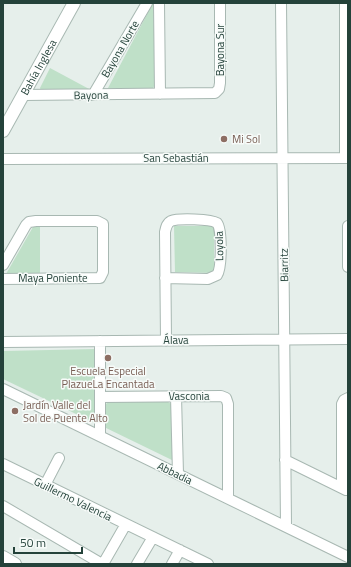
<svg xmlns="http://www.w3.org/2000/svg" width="351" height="567" font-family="'Titillium Web',sans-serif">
	<rect width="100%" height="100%" fill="#e6efeb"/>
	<path fill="#bfe0c8" d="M153,3L156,83L153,88H108Z
		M50,68L91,90L41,91L40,88Z
		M174,226H214V273L175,272Z
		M33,227H40V274H6Z
		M96,349L97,424L3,379V351Z
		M108,402H168L173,405L174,461L104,427L103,407Z"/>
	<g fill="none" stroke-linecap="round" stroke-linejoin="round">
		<g stroke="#a8b8b2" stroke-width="12">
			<path id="minor" d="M159,3L160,94
				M281,3L286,526
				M345,3V158
				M23,95L215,93L219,89L220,83V3
				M93,95L147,3
				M3,159L348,158
				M348,226V267
				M3,265L26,225L29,222L36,221H97L103,224V272L100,278L3,279
				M165,278L208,279L217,275C222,268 222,229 217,223C211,219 178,218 171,221C167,223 166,227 165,232L166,341
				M100,341V436
				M3,342L348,339
				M3,389L348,557
				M176,396L178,474
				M100,397L221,396L226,398L228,404V498
				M285,460L346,490
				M3,464L208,564
				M45,485L59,458
				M342,488V404L344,400L348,398
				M3,506L102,564
				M103,564L126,524
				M137,564L153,537
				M172,564L180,550"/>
		</g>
		<g stroke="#a8b8b2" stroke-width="14">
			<g id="tertiary">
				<path id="s1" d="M3,131L74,3"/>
				<path d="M3,557L15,564"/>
			</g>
		</g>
		<use href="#minor" stroke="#fff" stroke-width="10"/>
		<use href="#tertiary" stroke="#fff" stroke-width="12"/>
	</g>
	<g fill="#8d6e63" stroke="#f7fbf9" stroke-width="1.5">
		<circle cx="224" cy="139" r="4"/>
		<circle cx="108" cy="358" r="4"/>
		<circle cx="15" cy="411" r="4"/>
	</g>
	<g text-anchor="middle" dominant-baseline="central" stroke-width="3" stroke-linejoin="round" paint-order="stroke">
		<g font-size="11" fill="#24423a" stroke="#f7fbf9">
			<text transform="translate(120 49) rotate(-60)">Bayona Norte</text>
			<text transform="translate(220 50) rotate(-90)">Bayona Sur</text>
			<text stroke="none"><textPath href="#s1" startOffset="73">Bahía Inglesa</textPath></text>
			<text transform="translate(91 95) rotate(-1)">Bayona</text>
			<text x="176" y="158">San Sebastián</text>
			<text transform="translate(219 246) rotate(-91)">Loyola</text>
			<text transform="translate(284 265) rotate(-91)">Biarritz</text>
			<text x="53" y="278">Maya Poniente</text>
			<text x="176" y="340">Álava</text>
			<text x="189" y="396">Vasconia</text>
			<text transform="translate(175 473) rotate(26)">Abbadia</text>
			<text transform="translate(73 499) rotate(26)">Guillermo Valencia</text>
		</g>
		<g font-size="11" fill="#785e54" stroke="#f7fbf9" text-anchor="start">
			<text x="232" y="139">Mi Sol</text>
			<text x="108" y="371" text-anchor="middle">Escuela Especial<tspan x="108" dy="13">PlazueLa Encantada</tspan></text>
			<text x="23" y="405">Jardín Valle del<tspan x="23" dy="13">Sol de Puente Alto</tspan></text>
		</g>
	</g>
	<rect width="351" height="567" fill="none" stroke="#24423a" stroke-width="8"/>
	<path d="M14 547v6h68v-6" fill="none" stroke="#24423a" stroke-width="2"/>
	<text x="20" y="547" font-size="12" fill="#24423a" stroke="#f7fbf9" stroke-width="3" paint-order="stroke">50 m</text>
</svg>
